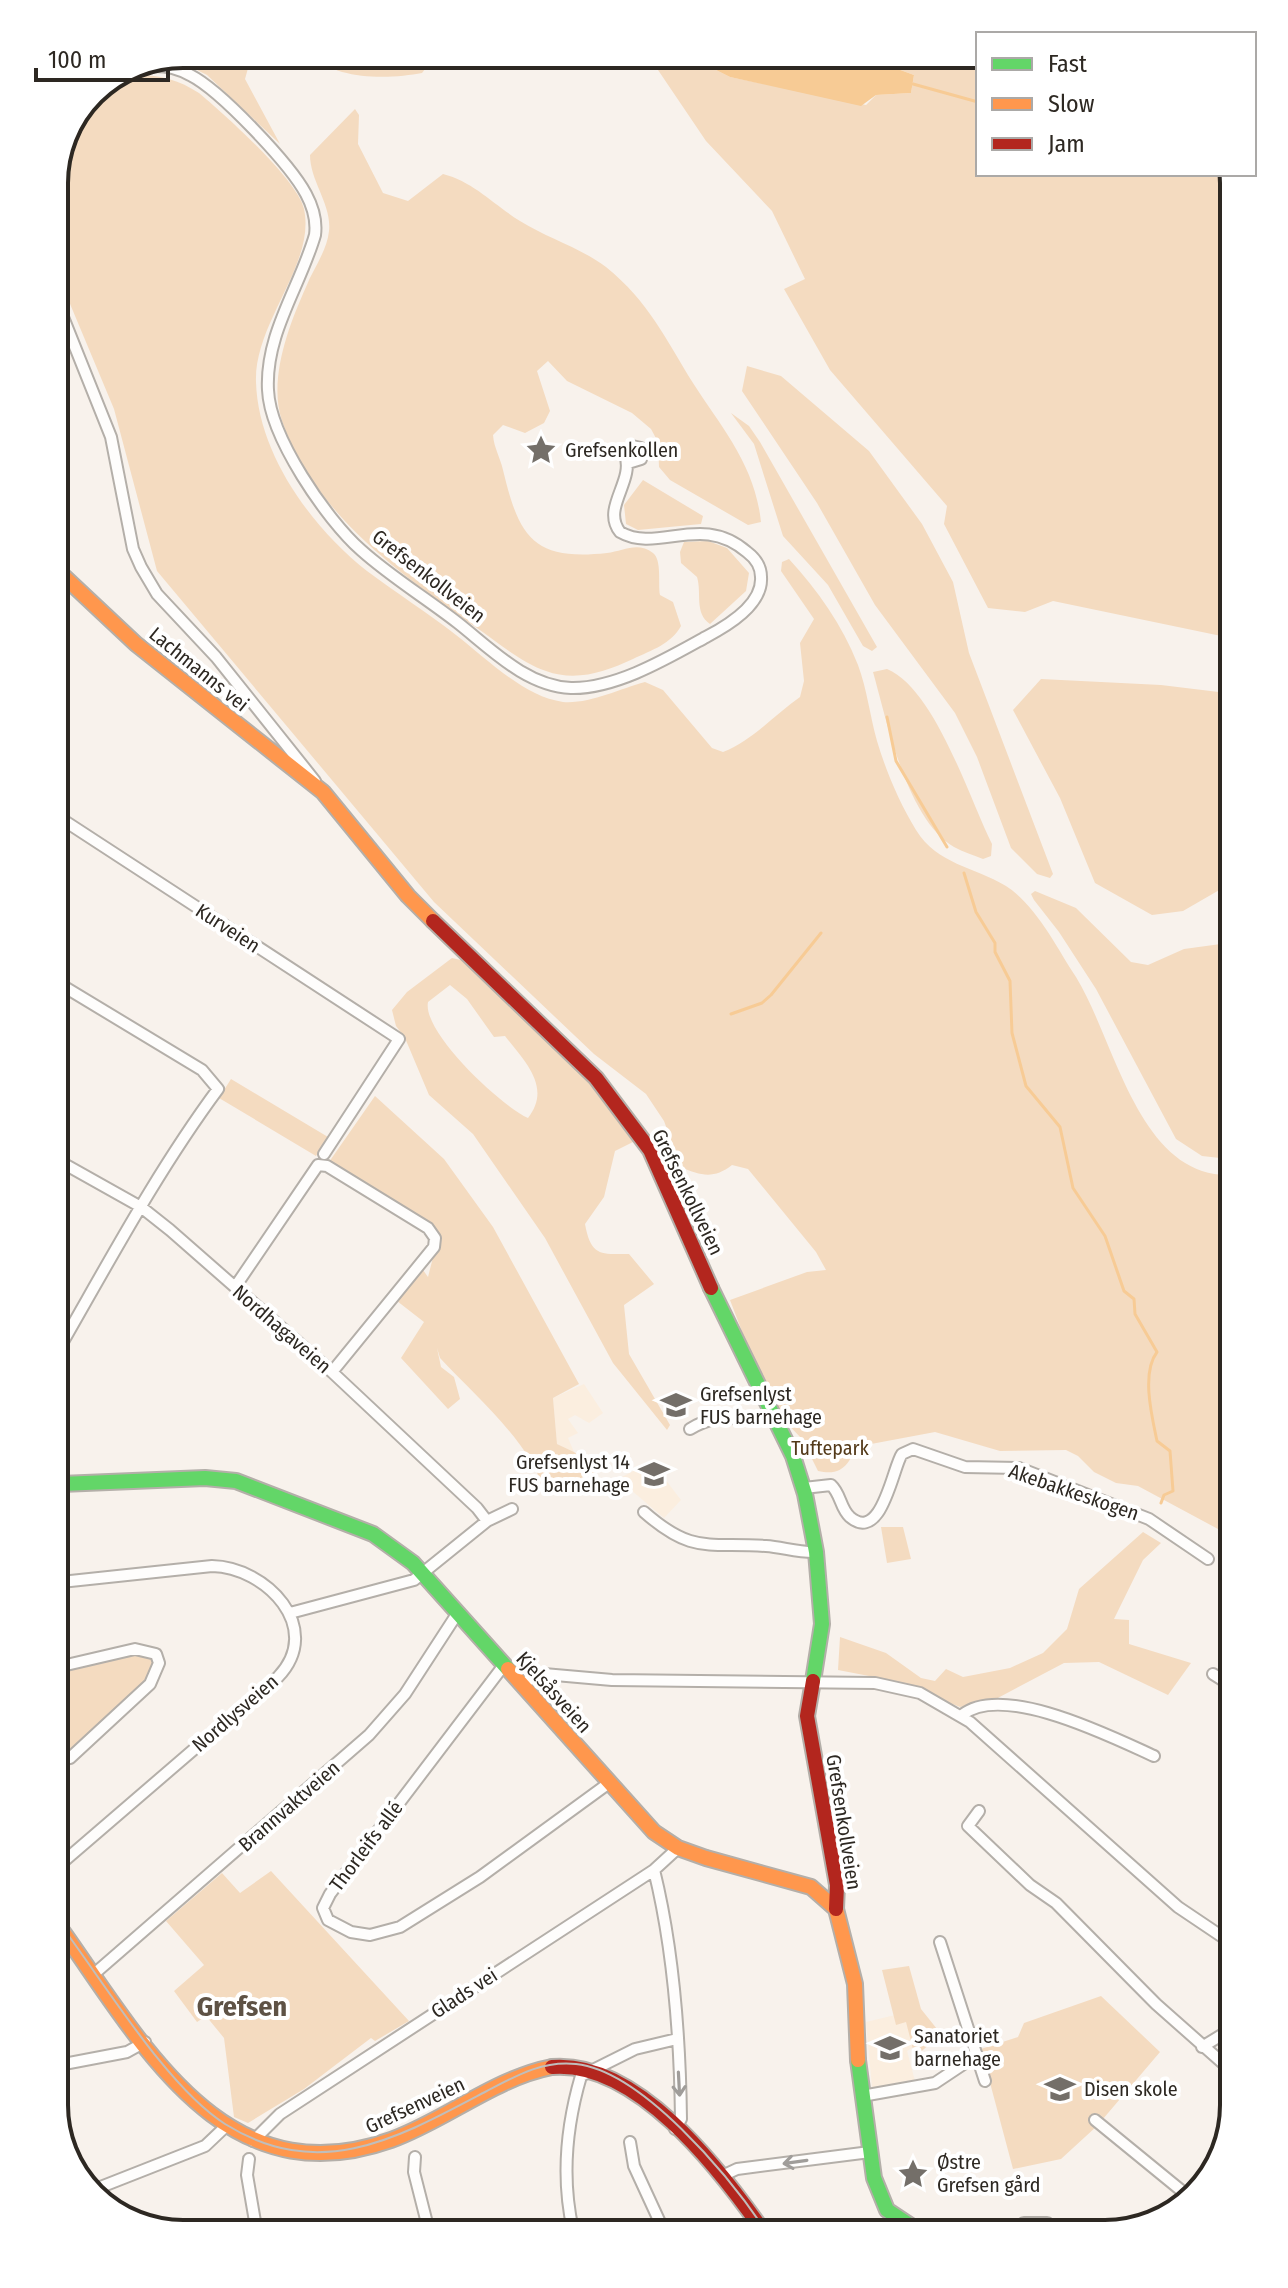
<svg xmlns="http://www.w3.org/2000/svg" width="1288" height="2288" font-family="'Fira Sans Condensed',sans-serif">
	<rect width="100%" height="100%" fill="#f8f2ec"/>
	<path fill="#fbeedf" d="M584,1384L603,1413L589,1423L575,1415L568,1419L578,1433L568,1438L574,1452L557,1444L553,1398Z
		M639,1468L648,1488L665,1479L681,1500L664,1518L618,1479Z
		M916,2010L918,2044L907,2051L915,2081L876,2089L872,2087L866,2022Z"/>
	<path fill="#f4dbc0" fill-rule="evenodd" d="M183,54H252L245,79L280,144L207,75L173,58Z
		M312,54H404L428,65L422,73C391,79 334,81 312,54Z
		M668,54H684L730,77L866,105L876,95L911,93L914,75L857,54H978V174H1224L1226,637L1053,601L1025,612L988,608L944,524L947,506L830,370L784,289L805,279L772,211L706,141L658,70Z
		M131,75C157,74 178,79 199,93C224,114 298,180 304,209C316,264 254,322 256,382C258,454 312,528 367,571C396,593 427,612 456,635C486,658 524,697 563,702C590,704 619,689 645,682L663,690L712,748L723,752C752,741 774,715 800,697L804,681L800,643L814,619L781,571L782,562L789,559C818,591 842,624 858,665C867,689 870,716 877,741C886,771 899,802 916,830C938,865 973,866 1006,886C1036,905 1057,948 1076,977C1115,1040 1138,1176 1229,1175L1231,1536L1138,1486L1116,1483L1094,1472L1078,1456L1066,1450L1000,1451L935,1432L871,1444L859,1440C850,1462 844,1477 818,1471L802,1439L779,1415L757,1371L730,1300L807,1272L826,1270L816,1252L748,1169L732,1165C714,1179 701,1176 681,1167L664,1121L646,1094L594,1054L434,902L157,571L114,409L55,268L54,175L92,92Z
		M355,109L359,115L358,144L383,193L408,201L443,174C474,182 494,205 520,221C547,238 581,248 606,267C649,302 665,338 693,383C722,428 755,465 761,522L748,525L670,480L659,467L658,442L651,429L632,413L567,381L548,361L537,371L550,411L544,423L525,433L503,425L493,435C494,448 500,457 503,470C519,537 533,561 607,553C623,551 638,541 653,553C662,560 658,583 660,595L673,602L681,626C671,644 652,650 633,659C605,672 576,682 546,671C520,662 496,641 474,626C400,574 313,512 282,421C268,379 289,325 306,287C313,269 327,251 329,231C332,205 310,181 310,155Z
		M747,366L781,376L869,451L922,524L953,582L969,653L1053,874L1050,878L1037,874L1011,848L977,757L955,713L875,605L817,503L742,391Z
		M731,413L749,426L760,442L877,647L872,651L863,646L828,585L783,536L754,444Z
		M643,480L703,516L701,524L638,530L626,524L624,505Z
		M708,541L727,548L749,573L746,591L710,624C694,613 702,593 697,577L681,563L680,552L684,542Z
		M887,669C935,689 969,798 992,844L991,856L983,859C974,855 963,852 954,847C907,820 887,721 873,672Z
		M1041,679L1161,685L1227,693L1228,885L1183,911L1152,915L1095,883L1060,798L1013,710Z
		M1035,891L1076,908L1131,962L1148,965L1184,949L1228,943L1229,1159L1202,1156L1176,1139L1096,989L1059,932L1034,900L1031,894Z
		M452,958L465,961L593,1083L641,1138L615,1151L604,1197L585,1224C591,1257 601,1254 629,1254L654,1284L624,1305L629,1354L670,1425L667,1430L613,1363L545,1238L473,1134L429,1095L405,1038L396,1026L392,1010L407,992ZM450,985L467,999L494,1037L505,1036C525,1062 552,1087 528,1118C500,1105 422,1032 428,1002Z
		M231,1079L328,1137L316,1156L219,1098Z
		M375,1096L444,1159L493,1227L579,1384L553,1398L557,1444L574,1452L598,1471L544,1493C534,1445 473,1394 440,1358L437,1348L441,1367L454,1377L460,1399L448,1409L401,1358L424,1322L397,1301L423,1270L428,1277L439,1234L329,1162Z
		M881,1527H903L911,1559L887,1563Z
		M1143,1532L1161,1543L1143,1560L1114,1619L1129,1620V1644L1191,1663L1168,1695L1099,1662L1064,1663L994,1700L960,1707L895,1681L838,1670L840,1637L886,1653L921,1678L935,1681L946,1669L963,1677L1010,1668L1043,1653L1067,1629L1079,1589Z
		M133,1652L151,1658L155,1665L147,1683L71,1751L62,1752V1668Z
		M271,1871L409,2021L375,2041L371,2038L304,2089L248,2123L234,2117L224,2038L206,2016L197,2022L174,1991L204,1965L166,1921L222,1873L240,1893Z
		M909,1966L921,2009L941,2034L915,2057L906,2022L896,2025L882,1970Z
		M1101,1996L1160,2052L1097,2126L1061,2159L1013,2169L981,2049L1018,2037L1024,2023Z"/>
	<path fill="#f7cb95" d="M684,54H857L914,75L911,93L876,95L861,106L730,77Z"/>
	<g fill="none" stroke-linecap="round" stroke-linejoin="round">
		<path stroke="#f7cb95" stroke-width="3" d="M913,84L978,102
			M887,717L896,761L947,847
			M964,873L976,912L995,943V952L1010,981L1012,1033L1026,1086L1060,1127L1073,1188L1105,1236L1124,1291L1134,1299L1135,1314L1157,1352C1141,1373 1152,1417 1157,1441L1170,1451L1173,1491L1164,1495L1161,1503
			M731,1014L762,1003L771,995L821,933"/>
		<g stroke="#b4afa9" stroke-width="14">
			<path id="street" d="M155,66C167,66 179,69 190,75C220,90 290,164 306,194C313,207 317,220 315,235C300,287 265,334 268,390C270,437 326,519 361,550C391,577 426,598 458,623C491,649 526,686 571,688C616,689 668,658 706,637C727,626 763,605 761,577C761,567 755,558 747,552C701,512 658,554 620,532C601,508 635,481 625,455L632,446L641,448V459L628,463
				M55,297L111,437L133,549L141,567L157,594L216,657L315,781
				M57,816L399,1039L324,1154
				M58,983L202,1070L218,1089C158,1170 110,1260 60,1347
				M59,1161L141,1207L170,1230L332,1372L477,1508L487,1521
				M235,1287L318,1165L327,1166L428,1228L435,1238L434,1247L332,1372
				M690,1429C724,1408 741,1426 772,1414
				M804,1488L831,1485C841,1494 840,1508 850,1517C882,1544 893,1466 902,1454L913,1449L965,1467L1019,1468L1149,1519L1208,1559
				M644,1512C693,1555 708,1542 766,1546C782,1547 799,1553 816,1552
				M61,1582L212,1566C266,1567 325,1628 278,1677L63,1862
				M290,1613L414,1580L487,1521L512,1509
				M504,1665L330,1894L323,1908L328,1920L351,1932L370,1935L400,1927L480,1877L609,1783
				M62,1666L135,1649L156,1654L159,1663L150,1684L70,1758L62,1759
				M1213,1674L1232,1686
				M520,1684L544,1674L612,1680L875,1683L920,1693L970,1722L1178,1907L1233,1944
				M962,1715C1003,1682 1112,1737 1154,1756
				M979,1811L968,1826L1030,1885L1056,1903L1156,2004L1234,2073
				M654,1870C674,1951 680,2035 681,2119L675,2129
				M940,1942L985,2081
				M94,1974L369,1735L405,1694L457,1614
				M1202,2047L1233,2028
				M64,2064L127,2052L145,2042
				M862,2096L935,2083L977,2055
				M1095,2120L1188,2196
				M253,2141L280,2114L654,1870L678,1848
				M630,2142L634,2166L663,2229
				M415,2157L414,2172L429,2231
				M249,2159L247,2175L257,2233
				M722,2176L737,2169L870,2152
				M93,2190L205,2146L225,2127
				M573,2230C561,2177 566,2127 581,2076L635,2049L677,2039"/>
		</g>
		<g stroke="#b4afa9" stroke-width="18">
			<path id="fast" d="M711,1288L793,1456L805,1494L816,1552L822,1624L813,1681
				M61,1484L205,1478L236,1481L373,1534L413,1563L508,1669
				M858,2060L874,2178L887,2210L911,2226"/>
		</g>
		<g stroke="#b4afa9" stroke-width="18">
			<path id="slow" d="M56,569L136,644L323,792L408,896L433,921
				M508,1669L654,1832L678,1848L706,1858L811,1887L836,1909L855,1984L858,2060
				M63,1932C144,2046 225,2199 391,2140C446,2120 495,2078 552,2067"/>
		</g>
		<g stroke="#b4afa9" stroke-width="18">
			<path id="jam" d="M433,921L596,1078L650,1150L711,1288
				M813,1681L807,1716L837,1885L836,1909
				M552,2067C636,2060 718,2167 761,2228
				M1024,2225H1047"/>
		</g>
		<use href="#street" stroke="#fefdfc" stroke-width="10"/>
		<use href="#fast" stroke="#63d668" stroke-width="14"/>
		<use href="#slow" stroke="#ff974d" stroke-width="14"/>
		<use href="#jam" stroke="#b3261e" stroke-width="14"/>
		<path stroke="#bfbebc" stroke-width="2" d="M63,1928C105,1984 168,2088 225,2124C320,2183 398,2138 485,2092C514,2077 542,2060 576,2064C642,2071 728,2175 764,2228"/>
	</g>
	<defs><path id="oneway-shaft" d="M-6 0H5M1.5-3L5.5 0L1.5 3" fill="none" stroke-width="1.6" stroke-linecap="round" stroke-linejoin="round" transform="scale(2)"/></defs>
	<g stroke="#a09d9a">
		<use href="#oneway-shaft" transform="translate(679 2084) rotate(87)"/>
		<use href="#oneway-shaft" transform="translate(795 2162) rotate(172)"/>
	</g>
	<defs>
		<g id="sight-bare" transform="scale(2.4)"><path d="M0-6L1.8-2.2L6-1.7L2.9 1.2L3.7 5.4L0 3.3L-3.7 5.4L-2.9 1.2L-6-1.7L-1.8-2.2Z" fill="#746f69" stroke="#fff" stroke-width="2.5" paint-order="stroke"/></g>
		<g id="school-bare" transform="scale(2.4)"><path d="M0-5L7-2L0 1L-7-2ZM-4 1L0 2.5L4 1V4Q0 6-4 4Z" fill="#746f69" stroke="#fff" stroke-width="2.5" paint-order="stroke"/></g>
	</defs>
	<g fill-rule="evenodd">
		<use href="#sight-bare" x="541" y="450"/>
		<use href="#school-bare" x="676" y="1405"/>
		<use href="#school-bare" x="654" y="1474"/>
		<use href="#school-bare" x="890" y="2048"/>
		<use href="#school-bare" x="1060" y="2089"/>
		<use href="#sight-bare" x="913" y="2174"/>
	</g>
	<g text-anchor="middle" dominant-baseline="central" stroke-width="8" stroke-linejoin="round" paint-order="stroke">
		<g font-size="20" fill="#2d2822" stroke="#fff" text-anchor="start">
			<text x="565" y="450">Grefsenkollen</text>
			<text x="700" y="1394">Grefsenlyst<tspan x="700" dy="23">FUS barnehage</tspan></text>
			<text x="630" y="1462" text-anchor="end">Grefsenlyst 14<tspan x="630" dy="23">FUS barnehage</tspan></text>
			<text x="914" y="2036">Sanatoriet<tspan x="914" dy="23">barnehage</tspan></text>
			<text x="1084" y="2089">Disen skole</text>
			<text x="937" y="2162">Østre<tspan x="937" dy="23">Grefsen gård</tspan></text>
		</g>
		<g font-size="20" fill="#2d2822" stroke="#fff">
			<text transform="translate(429 576) rotate(38)">Grefsenkollveien</text>
			<text transform="translate(199 669) rotate(39)">Lachmanns vei</text>
			<text transform="translate(228 928) rotate(33)">Kurveien</text>
			<text transform="translate(688 1192) rotate(64)">Grefsenkollveien</text>
			<text transform="translate(282 1329) rotate(41)">Nordhagaveien</text>
			<text transform="translate(1074 1492) rotate(19)">Akebakkeskogen</text>
			<text transform="translate(554 1692) rotate(48)">Kjelsåsveien</text>
			<text transform="translate(235 1713) rotate(-41)">Nordlysveien</text>
			<text transform="translate(289 1806) rotate(-41)">Brannvaktveien</text>
			<text transform="translate(844 1822) rotate(81)">Grefsenkollveien</text>
			<text transform="translate(366 1846) rotate(-53)">Thorleifs allé</text>
			<text transform="translate(464 1993) rotate(-33)">Glads vei</text>
			<text transform="translate(415 2105) rotate(-25)">Grefsenveien</text>
		</g>
		<g font-size="20" fill="#533a1a" stroke="#fff">
			<text x="830" y="1448">Tuftepark</text>
		</g>
		<g font-size="28" font-weight="bold" fill="#5e5245" stroke="#fff">
			<text x="242" y="2006">Grefsen</text>
		</g>
	</g>
	<path d="M0 0H1288V2288H0ZM183 68H1105A115 115 0 0 1 1220 183V2105A115 115 0 0 1 1105 2220H183A115 115 0 0 1 68 2105V183A115 115 0 0 1 183 68Z" fill="#fff" fill-rule="evenodd"/>
	<path fill="none" stroke="#2d2822" stroke-width="4" d="M183 68H1105A115 115 0 0 1 1220 183V2105A115 115 0 0 1 1105 2220H183A115 115 0 0 1 68 2105V183A115 115 0 0 1 183 68Z"/>
	<rect x="976" y="32" width="280" height="144" fill="#ffffff" stroke="#aba9a7" stroke-width="2"/>
	<rect x="992" y="58" width="40" height="12" fill="#63d668" stroke="#aba9a7" stroke-width="2"/>
	<text x="1048" y="72" font-size="24" fill="#2d2822">Fast</text>
	<rect x="992" y="98" width="40" height="12" fill="#ff974d" stroke="#aba9a7" stroke-width="2"/>
	<text x="1048" y="112" font-size="24" fill="#2d2822">Slow</text>
	<rect x="992" y="138" width="40" height="12" fill="#b3261e" stroke="#aba9a7" stroke-width="2"/>
	<text x="1048" y="152" font-size="24" fill="#2d2822">Jam</text>
	<path d="M36 68v12h132v-12" fill="none" stroke="#2d2822" stroke-width="4"/>
	<text x="48" y="68" font-size="24" fill="#2d2822" stroke="#ffffff" stroke-width="6" paint-order="stroke">100 m</text>
</svg>
